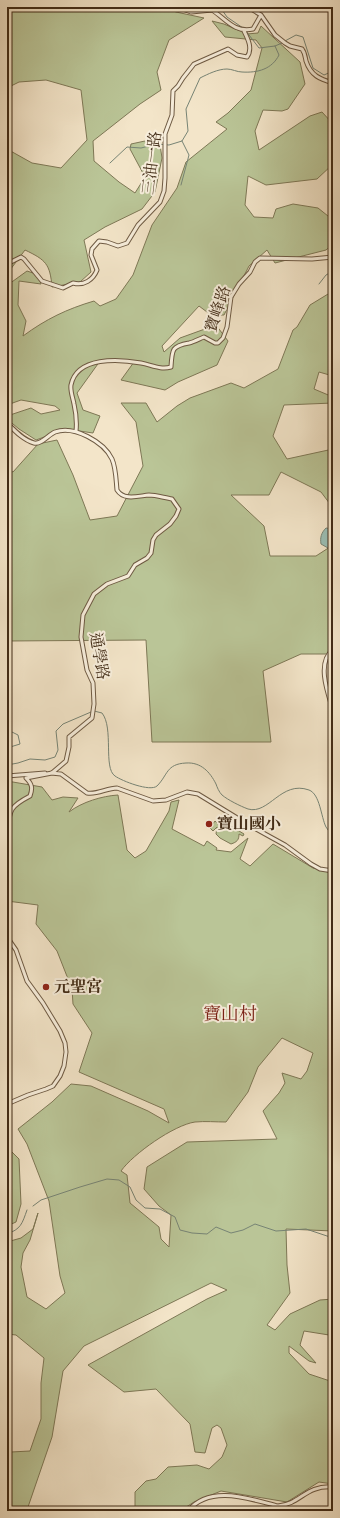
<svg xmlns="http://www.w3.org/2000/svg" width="340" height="1518" font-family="'Libre Bodoni','Noto Serif TC',serif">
	<rect width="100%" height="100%" fill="#f3e5c9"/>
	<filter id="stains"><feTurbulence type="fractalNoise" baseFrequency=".005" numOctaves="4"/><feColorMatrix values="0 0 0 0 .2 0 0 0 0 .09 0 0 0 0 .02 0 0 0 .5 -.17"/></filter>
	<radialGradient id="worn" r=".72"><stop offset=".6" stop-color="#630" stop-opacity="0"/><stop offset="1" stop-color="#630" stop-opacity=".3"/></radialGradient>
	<path fill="#bac597" stroke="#7e7856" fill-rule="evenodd" d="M7,7H165L176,12L204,18L169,40L157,72L161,90L140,104L93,141L94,161L119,182L135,193L145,177L130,149L131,144L159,138L162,158L155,192L142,209L105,227L84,240L91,272L80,282L52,287C50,264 46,260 25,250L7,274V149L32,163L61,168L87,140L81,90L46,80L19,82L7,88Z
		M212,21L224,24L247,34L258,33L261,26L300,62L305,84L288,109L282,111L263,110L255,131L259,150L310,116L322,112L333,124V164L317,179L266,185L248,176L245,205L254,217L273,218L276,209L293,204L318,208L333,220V244L326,250L275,263L267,250L249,266L224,315H211L199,306L162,346L164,352L180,338L216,325L228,341L217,365L178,382L165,390L121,380L134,362L100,361L77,393L83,410L100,416L93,433L66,429L36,440L19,429L7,419V416L31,408L41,414L60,410L55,406L21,400L7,405V282L9,284L27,271L39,275L41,284L19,281L18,305L26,321L23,336C46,319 67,309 94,301L100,306L116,299L133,275L152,225L177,188L186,162L227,129L216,122L228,113L251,90L262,48L256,40L225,37Z
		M333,291V376L319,372L314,389L333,397V403L284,405L273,436L287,459L333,449V508L321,492L281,472L269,495H231L264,526L270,556H316L333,545V654H301L263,671L271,742H152L146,640L7,641V470L13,472L38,444L57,440L73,475L90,520L117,516L143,466L136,422L121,403H146L157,422L177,406L190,398L231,383L244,388L278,369L293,330L297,327L310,305Z
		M7,781L42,787L52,800L63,797L78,798L69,812C82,802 102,796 118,795L127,850L135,858L146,851L169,811L171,802L179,800L172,829L204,846L207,841L217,848L216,850L231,852L248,838L240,859L250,866L273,844L313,868L333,872V1231L286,1229L287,1265L290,1293L267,1325L275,1330L290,1314L320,1300L333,1299V1337L329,1335L304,1331L300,1345L316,1363L309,1361L289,1346V1353L309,1374L333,1382V1484L319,1482L287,1502L221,1491L194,1502L180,1511H135V1492L146,1481L156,1479L168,1467L197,1465L209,1469L222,1457L227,1445L221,1428L217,1425L212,1428L205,1453L195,1452L190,1424L156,1389L124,1392L88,1365L207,1299L227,1290L211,1283L84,1346L63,1371L52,1437L28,1507L31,1511H7V1463L11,1452L30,1451L41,1419V1383L44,1358L16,1335L7,1334V1242L21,1238L33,1229L38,1213L30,1240L23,1253L21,1267L27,1297L46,1309L65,1293L60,1276L49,1201L27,1144L18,1129L52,1102L71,1084L91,1086L148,1111L169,1123L164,1109L79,1072L92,1033L73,1004L72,989L57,951L36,924L38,905L7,901ZM282,1038L313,1053L307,1071L301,1079L282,1073L285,1083L279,1093L263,1111L277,1139L187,1142L147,1167L144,1189L159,1206L171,1215L169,1247L161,1239L159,1227L130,1203L127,1175L121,1171C133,1154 174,1125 195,1122C205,1121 216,1122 226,1122L248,1092L258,1067Z
		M219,819L244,834L243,836L239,834C239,840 237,842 231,844L220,838L216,834L217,827L213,831L210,828L215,821L218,824V825L220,824L217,822Z
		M9,1149L19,1159L21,1204L16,1222L7,1226V1217H10L7,1210V1156Z"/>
	<path fill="#9bbfb5" stroke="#778475" d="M326,528L333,529V546L328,548L321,544C320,538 321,533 326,528Z"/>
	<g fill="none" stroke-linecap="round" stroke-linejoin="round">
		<path stroke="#778475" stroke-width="1" d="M220,7L227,17L243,28
			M246,31L259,48L275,46L282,43
			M285,41L296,35L303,37L313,68L324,75L333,71
			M110,163L127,147L141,148L157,144L169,145L182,141L188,131L186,109L200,78C208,74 218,69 227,69C232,69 237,72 242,72C258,73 272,69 279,55L275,46
			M181,185L189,155L182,141
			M319,284L326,275L333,271
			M94,711L102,713C114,728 103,768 115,776C122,781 150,792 157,786C168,775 166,764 186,763C201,762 210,772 216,784C217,787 219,792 222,795C228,800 240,806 248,809C269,815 281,780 309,790C320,794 321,817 326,827C328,830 331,834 333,837
			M7,733L10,731L18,735L20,744L7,748
			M7,765L18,763L30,759L45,760L55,757L58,750L56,731L63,724L91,712
			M33,1206L41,1200L80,1187L107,1179L119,1180L130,1187L136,1200L145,1208L160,1209L175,1217L180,1230L192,1233L207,1234L216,1227L231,1233L243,1230L255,1224L276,1231L306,1229L333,1238
			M7,1234C21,1229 22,1224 27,1210"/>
		<g stroke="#6e5a43" stroke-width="5">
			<path id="minor" d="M177,7L191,12L212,10C226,19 234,33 253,29L261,15
				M248,7L261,15L275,35L285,43L290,46L302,49C305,53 305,56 306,61C311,76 320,79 333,83
				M7,264L21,257L24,259L42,281L63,288L73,283C84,286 93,280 97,270L91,255L92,249L99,241L107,242L118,246L127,243L138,225L160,202L164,191L165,178V134L172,115L173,91L178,86L183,78L194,64L228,49L237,55L247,57C253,49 248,39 244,31
				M7,423C14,430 23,440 34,443C41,445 48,435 55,432C74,425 104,442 112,459C116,468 116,480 117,490C124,501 138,496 149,495C156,495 165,498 172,499L179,509L176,516L170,524L156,535L153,540L151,553L147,558L135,565L128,576L107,584L94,594L83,615L81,637L87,670L93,683L94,704L92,718L69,737V747L66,761L52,773L26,778C32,784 33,788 30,796C9,807 10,810 7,833
				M76,431C77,422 76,413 74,404C73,398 70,391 71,385C77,356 119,359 141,363C152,365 160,370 171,367C172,349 172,346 189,343C194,342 199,339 204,337L215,343H218L223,338L227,327L231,297L239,284L250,272L255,262L260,258L312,259L333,257
				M333,650C316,662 328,694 333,710
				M51,773L61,774L87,793C97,795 107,788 117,788L153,801L166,800L187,792L198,794L247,824L285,845L311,864L320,869L333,871
				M7,776L45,773
				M7,937L16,950L27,981L43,1003L60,1031L65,1043L66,1052L64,1066L60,1076L53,1086L46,1089L28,1095L7,1104
				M188,1511C210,1484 250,1499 278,1506C301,1504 305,1485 333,1487"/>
		</g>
		<use href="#minor" stroke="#f7eedc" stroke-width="3"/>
	</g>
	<g fill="#8f2418" stroke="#f7eedc" stroke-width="1.5">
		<circle cx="209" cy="824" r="4"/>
		<circle cx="46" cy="987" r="4"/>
	</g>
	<g text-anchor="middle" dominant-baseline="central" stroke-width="4" stroke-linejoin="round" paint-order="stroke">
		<g font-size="16" fill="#412b16" stroke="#f7eedc">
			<text transform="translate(152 163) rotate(-83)">三油一路</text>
			<text transform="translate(218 309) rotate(-71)">寶峰路</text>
			<text transform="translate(99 656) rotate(80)">通學路</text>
		</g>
		<g font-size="16" font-weight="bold" fill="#412b16" stroke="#f7eedc" text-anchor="start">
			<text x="217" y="824">寶山國小</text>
			<text x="54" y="987">元聖宮</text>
		</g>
		<g font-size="18" fill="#7a1f14" stroke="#f7eedc">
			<text x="230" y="1014">寶山村</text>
		</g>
	</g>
	<rect width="340" height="1518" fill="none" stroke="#f3e5c9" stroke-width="24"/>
	<rect x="8" y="8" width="324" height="1502" fill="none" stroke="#412b16" stroke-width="2"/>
	<rect x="12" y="12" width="316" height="1494" fill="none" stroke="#412b16"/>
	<rect width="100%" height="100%" filter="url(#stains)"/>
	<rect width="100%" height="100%" fill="url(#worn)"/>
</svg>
